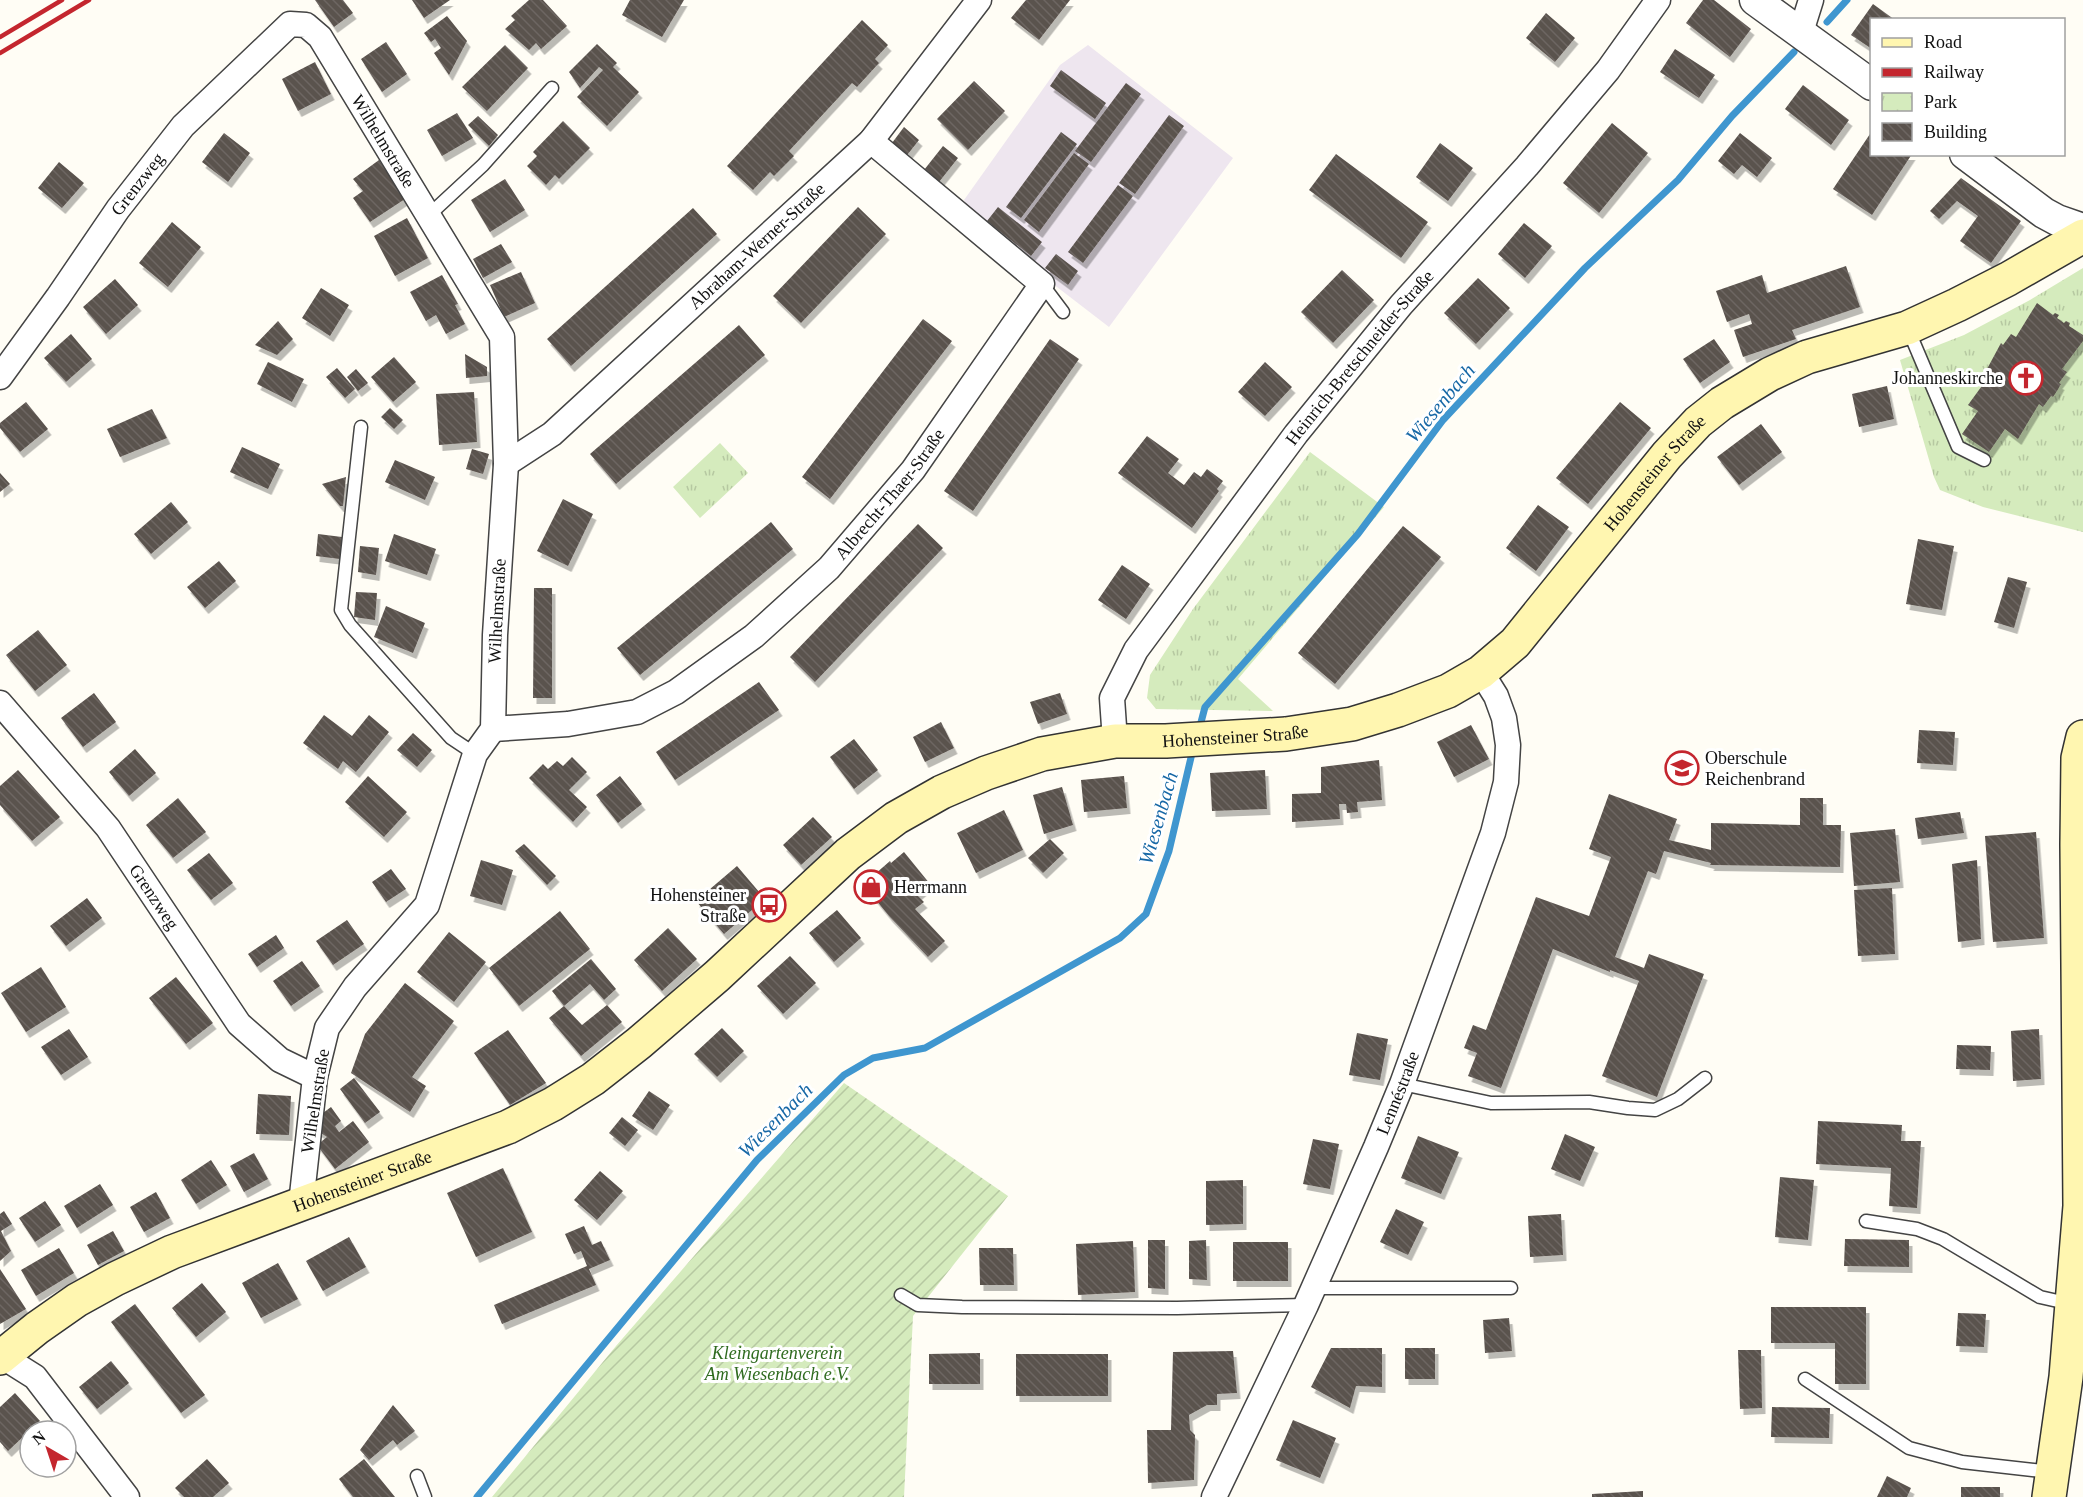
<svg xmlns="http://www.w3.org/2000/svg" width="2083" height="1497" font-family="'Times New Roman',serif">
	<defs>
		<pattern id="park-tufts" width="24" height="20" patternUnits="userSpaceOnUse" patternTransform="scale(1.5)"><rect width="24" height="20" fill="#d5ebbd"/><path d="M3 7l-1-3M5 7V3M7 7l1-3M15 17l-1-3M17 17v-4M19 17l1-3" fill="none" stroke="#b6c8a1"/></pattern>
		<pattern id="garden-furrows" width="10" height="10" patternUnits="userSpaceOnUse" patternTransform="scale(1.5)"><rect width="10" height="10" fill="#d5ebbd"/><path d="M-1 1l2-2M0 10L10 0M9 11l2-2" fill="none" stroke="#b6c8a1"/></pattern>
		<pattern id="building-back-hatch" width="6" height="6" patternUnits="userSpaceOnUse" patternTransform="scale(1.5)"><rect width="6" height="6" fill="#5a524d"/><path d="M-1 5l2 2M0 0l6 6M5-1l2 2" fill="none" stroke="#6d6662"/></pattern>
		<filter id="shadow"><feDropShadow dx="3.5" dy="6" stdDeviation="0" flood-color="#0004"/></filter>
	</defs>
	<rect width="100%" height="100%" fill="#fffdf5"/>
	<path fill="#eee6ef" d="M1088,45L1233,158L1109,327L975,224L964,200L1060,65Z"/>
	<path fill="url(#park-tufts)" d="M2083,268V532L1983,507L1940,490L1934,477L1900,360L1964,335L2030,300Z
		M720,443L748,473L700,518L673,487Z
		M1310,452L1384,507L1238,679L1273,711L1156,709L1147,698L1150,675L1193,609Z"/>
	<path fill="url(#garden-furrows)" d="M844,1083L1008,1196L913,1316L904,1497H492L616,1346Z"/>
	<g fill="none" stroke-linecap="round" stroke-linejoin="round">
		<path stroke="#3f96cf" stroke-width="7" d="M1827,22L1847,0
			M1199,730L1205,707L1358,534L1443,420L1585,268L1678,180L1732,116L1794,52
			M477,1497L757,1160L844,1075L873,1058L925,1048L1120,938L1146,914L1169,851L1193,749"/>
	</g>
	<path fill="url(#building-back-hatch)" filter="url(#shadow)" d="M315,0H343L353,13L334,27Z
		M412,0H450L424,18Z
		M529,0H543L567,26L541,49L536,43L529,50L505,29L515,20L511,16Z
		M630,0H684L662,37L622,15Z
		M1026,0H1070L1039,40L1011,18Z
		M1703,0H1714L1751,29L1730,57L1686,23Z
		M1873,4L1895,20H1872V49L1851,35Z
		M1546,13L1575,38L1555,62L1526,38Z
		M447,16L467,41L449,75L434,53L441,48L435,39L431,42L424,33Z
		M862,20L888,45L875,59L879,63L857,87L852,83L789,151L794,156L774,176L770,172L753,190L727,166Z
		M386,42L407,74L382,92L361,59Z
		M597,44L617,63L613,67L639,92L607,126L577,97L603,70L599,67L580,88L569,72Z
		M505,45L528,68L487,111L462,87Z
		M1675,49L1715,75L1699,98L1660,72Z
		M315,62L331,94L298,111L282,79Z
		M1061,70L1106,103L1095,119L1050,86Z
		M974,81L1005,111L968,150L937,119Z
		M1126,83L1141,94L1091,162L1075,151Z
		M1803,85L1849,120L1831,145L1785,109Z
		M457,113L473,138L442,156L427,130Z
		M1169,115L1184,126L1135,194L1119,183Z
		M478,116L498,135L489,146L468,125Z
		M563,121L590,148L559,179L555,175L546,185L527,166L537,156L533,152Z
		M1612,123L1648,153L1599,213L1563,183Z
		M904,127L919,140L900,164L886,151Z
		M1872,131V154H1912L1872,215L1833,189Z
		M1061,132L1077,144L1021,218L1006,207Z
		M224,133L250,153L228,182L202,162Z
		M1740,133L1772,158L1757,177L1742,165L1734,174L1718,161Z
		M1440,143L1473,168L1448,201L1416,177Z
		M943,146L958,158L939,182L924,170Z
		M1074,153L1089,164L1039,232L1024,220Z
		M1336,154L1428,222L1401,258L1309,190Z
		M379,160L405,199L370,222L353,198L363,191L353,179Z
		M59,162L84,183L62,208L38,188Z
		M1961,178L2021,221L1991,263L1960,241L1978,216L1957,201L1939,219L1930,211Z
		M505,179L525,210L490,232L471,200Z
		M1118,185L1133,196L1083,263L1068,252Z
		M858,207L886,234L801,323L773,296Z
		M998,207L1042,242L1031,256L987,221Z
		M693,208L717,234L571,366L547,339Z
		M407,218L428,258L395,276L374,236Z
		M172,222L201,247L168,287L139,263Z
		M1524,223L1552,246L1525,278L1498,254Z
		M501,244L512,262L483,278L473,259Z
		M1056,254L1078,271L1068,285L1045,268Z
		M1846,266L1860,307L1792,330L1796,339L1743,357L1734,330L1752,324L1749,314L1727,322L1716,291L1762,275L1767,293Z
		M1342,270L1374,300L1333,343L1301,312Z
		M521,272L535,303L504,317L490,285Z
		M442,275L458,304L455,305L465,324L446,334L436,315L426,321L410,292Z
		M1478,278L1510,308L1476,344L1444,313Z
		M115,279L138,305L106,334L83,307Z
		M321,288L349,305L330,336L302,318Z
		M2037,303L2053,315L2055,313L2059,315L2057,318L2064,323L2066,321L2070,323L2069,326L2083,335V341L2062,369L2067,372L2059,383L2061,384L2057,391L2053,397L2051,396L2043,407L2039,404L2018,439L2005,429L1989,452L1962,434L1978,411L1968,405L1992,372L1987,369L2001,343L2003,345L2011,334L2016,337Z
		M923,319L952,341L830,499L802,477Z
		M278,321L293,339L277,355L255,345Z
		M739,325L765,355L616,484L590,454Z
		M71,334L92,359L66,382L44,358Z
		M1050,339L1079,359L973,511L944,491Z
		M1714,339L1730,362L1700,383L1683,359Z
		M465,354L487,367V376L466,378Z
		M394,357L416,382L393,402L371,377Z
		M268,362L304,379L292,402L257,384Z
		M1265,362L1292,387L1265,416L1238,392Z
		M337,368L355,389L345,398L326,377Z
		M356,369L368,383L358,391L347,377Z
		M1887,386L1894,419L1859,427L1852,394Z
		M474,392L477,442L439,445L436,394Z
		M26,402L48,429L20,452L0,428V423Z
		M1620,402L1651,428L1588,504L1556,478Z
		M390,408L403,420L394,429L381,417Z
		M152,409L167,438L120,457L107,429Z
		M1761,424L1782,452L1739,485L1717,457Z
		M1147,436L1179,459L1168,473L1184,485L1194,472L1201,477L1207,469L1223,481L1217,489L1219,491L1192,528L1118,473Z
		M242,447L280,464L268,489L230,472Z
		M472,449L489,454L483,474L466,469Z
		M395,460L435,477L425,500L385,482Z
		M0,473L10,484L0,492Z
		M346,477L343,506H340L322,484Z
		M563,499L593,514L568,566L537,551Z
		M171,502L188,522L151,554L134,534Z
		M1538,505L1569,527L1536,571L1506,548Z
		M771,522L793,549L640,675L617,648Z
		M918,524L943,548L815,682L790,657Z
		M1403,526L1441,557L1335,684L1298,653Z
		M318,534L342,537L340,559L316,556Z
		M394,534L436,549L427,575L385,561Z
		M1918,539L1954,546L1942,610L1906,604Z
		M360,546L379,548L376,575L358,572Z
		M219,561L236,581L205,608L187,587Z
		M1122,565L1150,584L1126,619L1098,600Z
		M2008,577L2027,582L2014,628L1994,622Z
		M534,588H552V698H533Z
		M356,592L377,593L375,620L354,617Z
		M386,606L425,623L413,653L374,637Z
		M38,630L67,665L35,691L6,655Z
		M759,682L779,710L675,780L656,752Z
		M94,693L116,722L83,747L61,718Z
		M1060,693L1067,714L1038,724L1030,702Z
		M324,715L352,736L369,715L389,732L356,772L343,761L338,769L303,743Z
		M941,722L954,748L925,762L913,737Z
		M1471,725L1489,759L1454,777L1437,742Z
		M1919,730L1955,732L1953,765L1917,763Z
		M413,733L432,750L417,767L397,750Z
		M854,739L878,770L854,789L830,757Z
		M135,749L156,773L129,796L109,772Z
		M572,757L587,772L569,790L587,807L573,822L529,778L543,764L548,769L557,761L563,766Z
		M1379,760L1382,800L1357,802L1358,812L1347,813L1346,804H1339L1340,819L1292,822V794L1321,793V767Z
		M18,770L60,817L32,841L0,805V786Z
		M1265,770L1267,809L1212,811L1210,773Z
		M368,776L407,812L384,837L345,802Z
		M620,776L642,804L618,823L596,795Z
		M1124,776L1127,808L1084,812L1081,780Z
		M1062,787L1073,825L1044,834L1033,795Z
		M1609,794L1677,819L1669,840L1711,850V823L1800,825V798H1823V825H1841L1840,867L1710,865L1711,863L1664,851L1656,874L1648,871L1615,957L1644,968L1649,954L1704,974L1657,1097L1602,1076L1639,981L1610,970V972L1553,949L1501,1088L1468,1076L1477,1053L1464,1048L1473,1025L1486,1030L1536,897L1589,916L1611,857L1589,849Z
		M178,798L206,832L173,858L146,825Z
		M1004,810L1023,850L976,873L957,833Z
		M1960,812L1964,833L1918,839L1915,818Z
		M813,817L832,837L801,865L783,845Z
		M1895,829L1900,882L1854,886L1850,833Z
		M2036,832L2044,938L1993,942L1985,836Z
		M1050,839L1064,853L1043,873L1028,858Z
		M524,844L556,876L547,885L515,851Z
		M904,852L930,884L917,895L924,902L915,909L945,941L928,957L889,916L872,895L867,899L859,888L890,861L891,863Z
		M209,853L233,883L211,900L187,870Z
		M481,860L513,870L502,905L470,896Z
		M1977,860L1981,939L1958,942L1952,864Z
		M737,866L765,899L724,934L696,901Z
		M391,869L406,889L386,902L372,882Z
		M1892,888L1895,954L1858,956L1854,890Z
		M87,898L102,918L66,946L50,926Z
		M837,910L861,938L834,962L809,933Z
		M560,911L590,949L519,1006L489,968Z
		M347,920L364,944L333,965L316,941Z
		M668,928L697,959L662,991L634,960Z
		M449,932L486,962L454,1002L417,972Z
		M276,935L284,948L257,967L248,954Z
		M790,956L816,983L783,1014L757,986Z
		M591,959L616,989L604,1000L590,984L564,1006L552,991Z
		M302,961L320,986L291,1006L273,981Z
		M41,967L66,1007L26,1032L1,993Z
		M176,977L213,1023L186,1044L149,998Z
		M405,983L454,1021L412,1077L426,1086L410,1112L351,1073L365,1034Z
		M607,1005L622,1022L581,1056L549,1018L564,1006L582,1025Z
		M722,1028L744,1051L717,1077L694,1054Z
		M69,1029L88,1057L61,1075L41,1047Z
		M2039,1029L2041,1079L2013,1081L2011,1031Z
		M508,1030L546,1083L510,1105L474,1053Z
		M1357,1033L1388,1039L1380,1080L1349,1075Z
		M1957,1045L1991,1046L1990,1070L1956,1069Z
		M354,1078L380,1112L365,1123L340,1089Z
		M649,1091L670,1105L653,1130L632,1116Z
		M258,1094L291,1096L289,1135L256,1134Z
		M331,1107L341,1121L335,1126L339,1132L353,1121L369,1142L335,1169L317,1145L327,1137L318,1131L323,1113Z
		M622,1117L638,1130L625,1146L609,1133Z
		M1818,1121L1902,1125L1901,1141H1921L1917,1208L1889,1206L1891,1168L1816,1164Z
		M1565,1134L1595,1147L1580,1181L1551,1169Z
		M1418,1136L1459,1152L1441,1194L1401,1178Z
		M1313,1139L1339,1144L1330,1189L1303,1184Z
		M254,1153L268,1179L244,1192L230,1166Z
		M211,1160L227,1185L196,1204L181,1180Z
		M503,1168L532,1232L476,1257L447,1193Z
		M600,1171L623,1191L597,1220L574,1200Z
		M1780,1177L1814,1180L1808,1240L1775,1237Z
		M1243,1180V1224L1206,1225V1181Z
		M100,1184L113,1205L77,1228L64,1206Z
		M156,1192L170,1218L144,1232L130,1207Z
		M45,1201L61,1225L35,1242L19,1218Z
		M1396,1209L1424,1222L1408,1255L1380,1242Z
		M4,1211L12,1224L1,1231L11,1251L0,1261V1214Z
		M1561,1214L1563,1255L1530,1257L1528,1216Z
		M584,1226L592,1245L601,1241L610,1260L589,1269L596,1285L502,1324L494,1305L587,1266L581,1251L574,1254L565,1234Z
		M113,1231L124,1251L98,1265L87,1245Z
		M349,1237L366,1267L323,1291L306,1261Z
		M1845,1239L1909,1240V1267L1844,1266Z
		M1148,1240H1165V1289L1148,1288Z
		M1206,1240L1207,1280L1189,1279V1241Z
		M1133,1241L1135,1292L1078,1295L1076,1244Z
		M1233,1242H1288V1281H1233Z
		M59,1248L74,1273L36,1296L21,1270Z
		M979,1248H1013L1014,1285H980Z
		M278,1263L298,1299L261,1318L242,1283Z
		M0,1269L26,1309L0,1324Z
		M202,1283L226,1312L196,1337L172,1308Z
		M135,1304L205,1395L181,1413L111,1322Z
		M1771,1307H1866V1384H1835V1343H1771Z
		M1958,1313L1986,1314L1984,1347L1956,1346Z
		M1509,1318L1512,1351L1485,1353L1483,1320Z
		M1331,1348H1382V1387L1356,1386L1350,1408L1311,1387Z
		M1405,1348H1435V1379H1405Z
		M1738,1350H1761L1762,1408L1740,1409Z
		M1233,1351L1237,1393L1217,1394V1405H1207L1189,1415L1190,1430L1195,1435L1194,1480L1148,1483L1147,1430H1171L1173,1352Z
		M980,1353V1384H929V1354Z
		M1016,1354H1108V1396H1016Z
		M111,1361L129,1383L97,1409L79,1387Z
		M15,1393L40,1421L8,1451L0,1442V1407Z
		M393,1405L415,1431L397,1445L393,1440L369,1460L360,1450Z
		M1772,1407L1830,1408L1829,1438L1771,1437Z
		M1293,1420L1336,1438L1320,1478L1276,1460Z
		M207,1459L229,1483L213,1497H184L175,1488Z
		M364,1459L395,1497H353L339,1479Z
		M1887,1476L1911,1488L1907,1497H1877Z
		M1961,1487H2000V1497H1961Z
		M1643,1491V1497H1592V1494Z"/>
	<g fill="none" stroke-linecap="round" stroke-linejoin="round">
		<g stroke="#444" stroke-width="15">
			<path id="service" d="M428,216L483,165L552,88
				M1042,284L1063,312
				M1908,329L1958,447L1984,460
				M361,427L341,610L350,625L451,738L475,754
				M1402,1084L1491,1103L1589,1102L1628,1108L1655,1110L1678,1099L1705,1078
				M1866,1221L1917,1229L1943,1239L2040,1297L2071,1304
				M1313,1288H1511
				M901,1295L918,1305L962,1307L1177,1308L1306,1305
				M1805,1379L1909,1448L1962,1462L2051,1472
				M417,1476L425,1497"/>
		</g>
		<g stroke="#444" stroke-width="27">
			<g id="minor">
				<path d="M1801,32L1811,0"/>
				<path id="s1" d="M0,377L58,297L118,209L183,126L290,24L306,25L320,37L502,337L506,464L495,635L493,729L475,754L427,905L355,987L327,1028L315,1077L301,1204"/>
				<path id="s2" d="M506,464L552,434L871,141L979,0"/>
				<path id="s3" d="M0,703L108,828L239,1024L280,1060L315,1077"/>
				<path id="s4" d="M493,729L568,724L637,712L676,692L754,636L829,568L913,470L1042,284L871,141"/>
				<path id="s5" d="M1115,741L1112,698L1136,650L1296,434L1401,305L1527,166L1608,70L1658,0"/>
				<path d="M0,1355L35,1377L127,1497"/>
				<path id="s6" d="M1214,1497L1306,1305L1376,1147L1402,1084L1493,833L1506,782L1508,745L1504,718L1496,696L1481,672"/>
			</g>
		</g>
		<g stroke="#444" stroke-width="33">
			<path id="tertiary" d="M1755,0L1872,85
				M1965,154L2044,213L2057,220L2083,229"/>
		</g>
		<g stroke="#333" stroke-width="36">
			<g id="secondary">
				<path id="s7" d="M0,1358L37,1328L77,1300L115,1279L172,1252L508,1127L553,1104L593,1079L639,1043L717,976L848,854L896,818L942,792L986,773L1042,754L1115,741H1166L1286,734L1352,724L1398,710L1448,691L1481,672L1515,643L1667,455L1698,422L1722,403L1770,374L1807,357L1907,328L1957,305L2008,279L2083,236"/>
				<path d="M2049,1497L2066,1377L2080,1206L2077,844L2078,758L2083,737"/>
			</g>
		</g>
		<use href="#service" stroke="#fff" stroke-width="12"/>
		<use href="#minor" stroke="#fff" stroke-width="24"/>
		<use href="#tertiary" stroke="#fff" stroke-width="30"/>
		<use href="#secondary" stroke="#fff6b0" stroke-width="33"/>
		<path stroke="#c4262e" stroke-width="4.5" d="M0,37L62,0
			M0,53L89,0"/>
	</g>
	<defs>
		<g id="church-ring" transform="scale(1.725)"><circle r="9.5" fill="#fff" stroke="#c4262e" stroke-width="1.5"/><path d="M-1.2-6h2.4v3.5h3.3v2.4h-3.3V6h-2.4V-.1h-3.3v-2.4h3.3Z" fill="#c4262e"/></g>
		<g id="school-ring" transform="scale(1.725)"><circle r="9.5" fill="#fff" stroke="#c4262e" stroke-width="1.5"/><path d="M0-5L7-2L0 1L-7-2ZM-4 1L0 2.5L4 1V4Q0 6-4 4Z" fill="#c4262e"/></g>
		<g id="shop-ring" transform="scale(1.725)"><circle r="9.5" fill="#fff" stroke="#c4262e" stroke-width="1.5"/><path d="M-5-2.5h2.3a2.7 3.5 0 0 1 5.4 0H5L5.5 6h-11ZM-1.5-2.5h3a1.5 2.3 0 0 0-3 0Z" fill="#c4262e"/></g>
		<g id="bus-ring" transform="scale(1.725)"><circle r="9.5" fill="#fff" stroke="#c4262e" stroke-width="1.5"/><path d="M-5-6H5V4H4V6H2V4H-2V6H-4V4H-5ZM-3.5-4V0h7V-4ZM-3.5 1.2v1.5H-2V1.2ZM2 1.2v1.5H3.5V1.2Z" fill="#c4262e"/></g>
	</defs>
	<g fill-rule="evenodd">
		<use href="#church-ring" x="2026" y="378"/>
		<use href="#school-ring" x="1682" y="768"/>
		<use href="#shop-ring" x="871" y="887"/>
		<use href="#bus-ring" x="769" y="905"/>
	</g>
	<g text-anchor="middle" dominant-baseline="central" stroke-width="6" stroke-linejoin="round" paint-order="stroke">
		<g font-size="18" fill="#111" stroke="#fff">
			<text stroke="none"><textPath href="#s1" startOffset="615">Wilhelmstraße</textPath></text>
			<text stroke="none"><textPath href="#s1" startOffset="237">Grenzweg</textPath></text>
			<text stroke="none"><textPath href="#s2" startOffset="333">Abraham-Werner-Straße</textPath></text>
			<text stroke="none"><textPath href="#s5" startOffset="465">Heinrich-Bretschneider-Straße</textPath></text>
			<text stroke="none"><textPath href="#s7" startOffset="1936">Hohensteiner Straße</textPath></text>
			<text stroke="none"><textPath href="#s4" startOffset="482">Albrecht-Thaer-Straße</textPath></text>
			<text transform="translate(497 611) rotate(-87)">Wilhelmstraße</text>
			<text stroke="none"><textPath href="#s7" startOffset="1414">Hohensteiner Straße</textPath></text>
			<text stroke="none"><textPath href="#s3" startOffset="248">Grenzweg</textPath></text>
			<text stroke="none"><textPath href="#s6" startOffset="444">Lennéstraße</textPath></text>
			<text transform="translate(315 1101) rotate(-81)">Wilhelmstraße</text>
			<text stroke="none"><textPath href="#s7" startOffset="406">Hohensteiner Straße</textPath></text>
		</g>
		<g font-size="18" fill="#111" stroke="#fff" text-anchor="end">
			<text x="2003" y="378">Johanneskirche</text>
			<text x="1705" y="758" text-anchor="start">Oberschule<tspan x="1705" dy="21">Reichenbrand</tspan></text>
			<text x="894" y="887" text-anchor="start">Herrmann</text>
			<text x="746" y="895">Hohensteiner<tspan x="746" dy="21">Straße</tspan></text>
		</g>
		<g font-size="18" font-style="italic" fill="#2f6b1f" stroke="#fff">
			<text x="777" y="1353">Kleingartenverein<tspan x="777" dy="21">Am Wiesenbach e.V.</tspan></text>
		</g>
		<g font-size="20" font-style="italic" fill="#1768a6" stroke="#fff">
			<text transform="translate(1440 403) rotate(-50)">Wiesenbach</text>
			<text transform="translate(1158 818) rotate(-74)">Wiesenbach</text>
			<text transform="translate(775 1120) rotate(-45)">Wiesenbach</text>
		</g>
	</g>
	<rect x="1870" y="18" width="195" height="138" fill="#ffffff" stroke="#a0a0a0" stroke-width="1.5"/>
	<rect x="1882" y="38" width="30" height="9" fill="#fff6b0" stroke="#a0a0a0" stroke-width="1.5"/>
	<text x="1924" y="48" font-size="18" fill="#111111">Road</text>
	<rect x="1882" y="68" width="30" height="9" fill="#c4262e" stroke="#a0a0a0" stroke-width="1.5"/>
	<text x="1924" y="78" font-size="18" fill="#111111">Railway</text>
	<rect x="1882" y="93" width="30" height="18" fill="url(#park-tufts)" stroke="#a0a0a0" stroke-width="1.5"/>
	<text x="1924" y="108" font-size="18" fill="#111111">Park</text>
	<rect x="1882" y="123" width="30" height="18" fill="url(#building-back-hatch)" stroke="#a0a0a0" stroke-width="1.5"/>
	<text x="1924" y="138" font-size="18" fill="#111111">Building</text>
	<g transform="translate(48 1449) rotate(321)"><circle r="28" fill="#ffffff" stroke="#a0a0a0" stroke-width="1.5"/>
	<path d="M0-4.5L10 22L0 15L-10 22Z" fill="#c4262e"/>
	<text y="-9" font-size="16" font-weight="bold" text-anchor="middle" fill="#111111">N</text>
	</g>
</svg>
